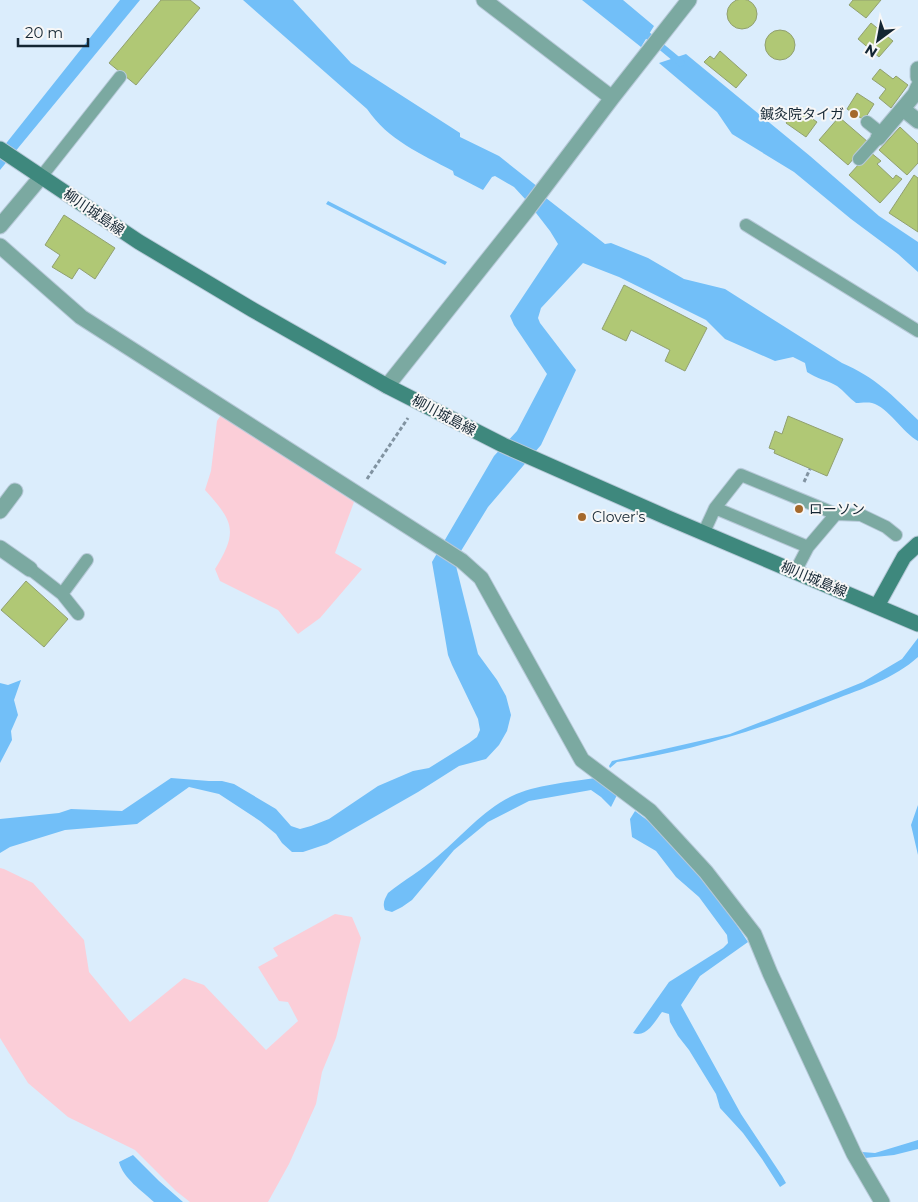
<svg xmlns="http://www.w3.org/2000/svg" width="918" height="1202" font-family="Montserrat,'Noto Sans JP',sans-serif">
	<rect width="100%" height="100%" fill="#dbedfc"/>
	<path fill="#fbced8" d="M221,415L354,502L335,553L362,569L320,618L298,634L278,610L220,581L215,569C239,531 233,521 205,490L211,471L217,421Z
		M0,868L4,869L33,883L84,940L89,972L130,1022L184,978L204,985L266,1050L298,1021L288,1002L279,1001L258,967L278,956L273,948L335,914L352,917L361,938L336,1038L322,1072L316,1104L289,1164L268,1202H190L176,1191L135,1150L68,1117L28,1083L0,1038Z"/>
	<path fill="#72bff8" d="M120,0H140L0,170V151Z
		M243,0H293L351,63L460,133V137L499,156L538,187L532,194L542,204L546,198L605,244L611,243L648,258L684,279L725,289L842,363C875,377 893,396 918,420V441C903,433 888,407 872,403C867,402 860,403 856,403C849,398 844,391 837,386C827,380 817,379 807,372L805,363L793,357L775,361L725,339L706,320L619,277L583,263L541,308L538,318L540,323L576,370L541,445L488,507L453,564L456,566L478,654L497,680L506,696L511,715L507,731L499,745L486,759L459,766L418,792L327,844L303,852H292L282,843L276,834L260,821L219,794L189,787L137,824L65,830L10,847L0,853V819L59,813L71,809L122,811L171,778L209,781H222L234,784L276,809L291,826L300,829L311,826L329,819L378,786L413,771L429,768L469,743L477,737L480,730L478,719L452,665L448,655L432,562L494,456L517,431L547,374L514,325L510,316L558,244L550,231L526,200L514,187L495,176L492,177L483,190L454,175L453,171C421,154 388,140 367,109Z
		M582,0H623L654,26L641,47Z
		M686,54L810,156L879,216L918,242V272L898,254L851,219L794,172L732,134L717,112L659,63Z
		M328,201L447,262L445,265L326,204Z
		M918,638V657C895,678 862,689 833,700C763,728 692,752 617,762L610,768L609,766L612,761L730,734L831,695L863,682L902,659Z
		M21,680L14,700L18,715L11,731L12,740L0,763V683L8,685Z
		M595,778L617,795L611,807L601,797L591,790L529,801L488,822L454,850L412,900L402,907L392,912L385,910C382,903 385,899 388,893C404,880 422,870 438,856C462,836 483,810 512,796C535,785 569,782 595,778Z
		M918,805V855L911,825Z
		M635,811L651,823L718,897L748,942L700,976L681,1005L741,1114L782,1176L786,1183L780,1187L762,1159L743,1133L720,1108L716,1094L689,1050L678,1036L670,1022L669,1014L662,1012C655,1021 647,1038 633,1033L669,982L723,948L728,943L727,935L699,897L676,877L656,851L632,837L630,819Z
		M918,1140V1149L894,1155L865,1158L862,1152L875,1153Z
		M133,1155L159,1181L183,1202H154C142,1191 123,1178 119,1162Z"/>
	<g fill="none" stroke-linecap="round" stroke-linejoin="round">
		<path stroke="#72bff8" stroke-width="7" d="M641,30L681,63"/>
	</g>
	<path fill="#b0c875" stroke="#91a070" d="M727 14a15 15 0 1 1 30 0a15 15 0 1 1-30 0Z
		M161,0H190L200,8L136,85L109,63Z
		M853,0H881L866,18L849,5Z
		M871,23L893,41L879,57L858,39Z
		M765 45a15 15 0 1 1 30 0a15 15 0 1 1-30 0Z
		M720,51L747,75L736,88L704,62L710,56L714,59Z
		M880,69L893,79L896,76L908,85L891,108L879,98L886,89L872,79Z
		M857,93L874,104L864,120L847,109Z
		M797,108L817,122L806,137L786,123Z
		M839,117L868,142L848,165L819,140Z
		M900,127L918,144V163L907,175L879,150Z
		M870,152L881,161L877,164L893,179L896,175L902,179L880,203L849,175Z
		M914,175L918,178V232L889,213Z
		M64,215L115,248L95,279L79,268L72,279L52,267L60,255L45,245Z
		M624,285L707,328L685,371L665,361L670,350L631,330L626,341L602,329Z
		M788,416L843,439L827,476L774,453L775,450L769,448L775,431L782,434Z
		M26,581L68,619L44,647L1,610Z"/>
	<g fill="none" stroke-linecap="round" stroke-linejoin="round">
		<g stroke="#b7c9d8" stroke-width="14">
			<path id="lane" d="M867,122L882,134
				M859,159L878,138
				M41,177L120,77
				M746,225L918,331
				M836,514L808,547L715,508L741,475L836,514L861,515L886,527L896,535
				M704,532L715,508
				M30,569L62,594L78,614
				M795,572L808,547
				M62,594L87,560"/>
		</g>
		<g stroke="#b7c9d8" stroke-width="17">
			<path id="street" d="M484,0L612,98
				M918,69V77
				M903,109L918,121
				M878,138L915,94L918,87
				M0,226L41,177
				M0,246L81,317L462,561L481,578L582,760L650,811L706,872L754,934L770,973L854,1154L882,1202
				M387,386L528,209L612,98L689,0
				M0,511L15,491
				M0,548L30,569"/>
		</g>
		<g stroke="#b7c9d8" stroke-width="17">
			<path id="secondary" d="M0,149L139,242L253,310L387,386L503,445L666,517L918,624
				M877,606L904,557L918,544"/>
		</g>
		<path stroke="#8193a1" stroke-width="3" stroke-dasharray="4 2.5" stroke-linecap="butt" d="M367,479L408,418
			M804,482L810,469"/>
		<use href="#lane" stroke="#7ba9a1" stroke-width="12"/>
		<use href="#street" stroke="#7ba9a1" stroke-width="15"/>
		<use href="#secondary" stroke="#3e887d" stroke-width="15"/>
	</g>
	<g fill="#a5692c" stroke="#f7f7f7" stroke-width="2">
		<circle cx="854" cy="114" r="5"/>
		<circle cx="799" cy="509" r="5"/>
		<circle cx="582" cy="517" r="5"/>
	</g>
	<g text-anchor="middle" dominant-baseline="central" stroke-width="4" stroke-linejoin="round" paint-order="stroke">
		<g font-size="14" fill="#142633" stroke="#f7f7f7" text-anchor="start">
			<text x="844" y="114" text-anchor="end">鍼灸院タイガ</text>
			<text x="809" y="509">ローソン</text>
			<text x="592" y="517">Clover's</text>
		</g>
		<g font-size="14" fill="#142633" stroke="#f7f7f7">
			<text transform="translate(94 212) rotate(34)">柳川城島線</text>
			<text transform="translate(444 415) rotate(28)">柳川城島線</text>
			<text transform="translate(814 579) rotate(23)">柳川城島線</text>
		</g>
	</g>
	<g transform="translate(878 40) rotate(212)" stroke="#f7f7f7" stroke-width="4" paint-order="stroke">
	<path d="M0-4L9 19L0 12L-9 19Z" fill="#142633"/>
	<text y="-8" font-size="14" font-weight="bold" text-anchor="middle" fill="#142633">N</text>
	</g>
	<path d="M18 38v8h70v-8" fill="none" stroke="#142633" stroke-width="2.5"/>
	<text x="25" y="38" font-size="15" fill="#142633" stroke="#f7f7f7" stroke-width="4" paint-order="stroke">20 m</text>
</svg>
